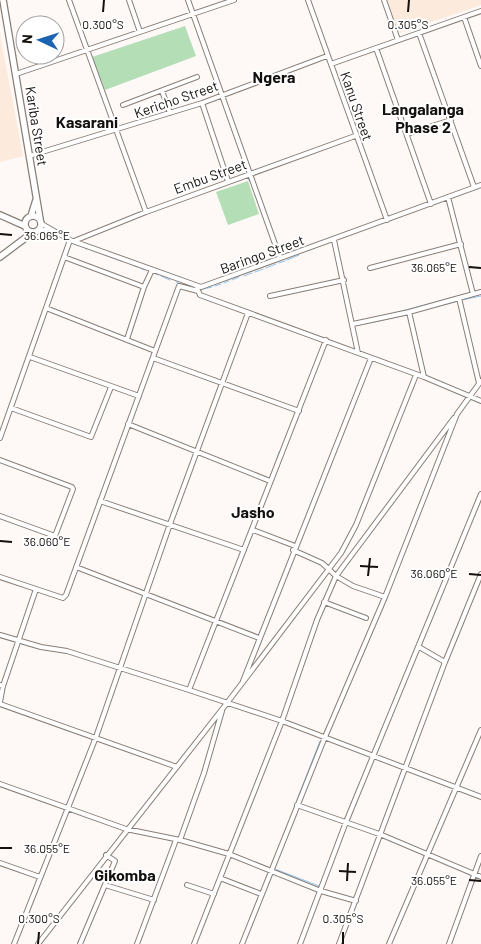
<svg xmlns="http://www.w3.org/2000/svg" width="481" height="944" font-family="Barlow,sans-serif">
	<rect width="100%" height="100%" fill="#fef9f6"/>
	<path fill="#fceadd" d="M387,0H481V5L399,33Z
		M0,34L23,156L0,162Z"/>
	<path fill="#b3deb6" d="M185,26L196,56L105,90L92,57Z
		M248,181L259,214L228,225L216,192Z"/>
	<g fill="none" stroke-linecap="round" stroke-linejoin="round">
		<path stroke="#8fc4f0" stroke-width="1" d="M248,179L251,183
			M39,235L56,237
			M63,239L65,240
			M72,243L77,245
			M81,246L87,249
			M15,249L35,236
			M89,249L97,252
			M276,251L277,256
			M100,253L121,261
			M287,260L299,255
			M0,261L12,251
			M279,263L285,261
			M130,264L137,267
			M140,268L144,270
			M266,268L276,264
			M255,272L263,269
			M153,273L158,275
			M161,276L170,280
			M244,276L252,273
			M232,280L239,277
			M176,282L189,287
			M148,283L151,277
			M224,283L229,281
			M215,286L221,284
			M203,289L212,287
			M198,296L212,302
			M462,300L481,296
			M412,313L455,302
			M387,315L470,293
			M374,322L406,315
			M280,452L288,432
			M276,462L279,452
			M271,476L275,464
			M256,512L261,502
			M253,520L255,515
			M297,800L320,741
			M275,869L319,886
			M203,916L208,902"/>
		<g stroke="#887e77" stroke-width="6">
			<path id="street" d="M69,0L146,212
				M129,0L140,32
				M188,0L280,258
				M308,0L387,220
				M384,0L398,40
				M464,17L481,66
				M419,33L474,187
				M376,48L431,204
				M331,64L481,11
				M16,74L234,0
				M162,91L170,113
				M202,103L228,181
				M123,105L197,77
				M407,134L451,120
				M29,156L202,103L327,56
				M448,197L473,294
				M42,224L70,240L201,287L481,185
				M39,230H51
				M334,240L358,353
				M74,241L146,212L355,136
				M64,257L144,287L127,339
				M370,268L461,244
				M144,287L152,270
				M197,288L200,295L424,377L481,401
				M270,296L344,280
				M459,298L481,292
				M46,308L155,351
				M409,312L459,298L479,383
				M353,324L409,312L424,377
				M30,357L139,396
				M153,358L299,411
				M11,408L91,437L111,387
				M128,424L270,481
				M0,438L70,240
				M0,460L72,487L73,489L55,536L0,516
				M100,501L244,550
				M253,530L295,546
				M76,567L259,638
				M0,577L36,589L3,686L0,685
				M36,589L63,598L66,595L179,286L198,291
				M385,597L353,586L336,576L454,418
				M324,602L366,618
				M0,635L41,647L67,651L189,690L282,721L481,797
				M419,647L445,662
				M243,681L371,358
				M189,690L326,340
				M0,702L3,686
				M0,704L177,767
				M0,784L126,829L180,840L229,854L321,891L356,901
				M297,805L382,835L481,877
				M180,840L204,773L222,711
				M0,863L40,877
				M220,878L261,894
				M105,885L154,900
				M187,885L214,894
				M14,944L96,737L170,524L248,313
				M38,944L227,703L341,553L356,525L416,375
				M80,944L115,861L106,855
				M137,944L176,840
				M194,944L282,721L317,620L336,576L322,563L293,550
				M242,944L325,737L385,597L457,414L481,381
				M300,944L346,822L481,494
				M339,944L445,662L481,574
				M389,944L481,730
				M449,944L481,856"/>
		</g>
		<g stroke="#887e77" stroke-width="8">
			<path id="secondary" d="M3,0L40,219
				M0,215L25,226
				M25 224a8 8 0 1 1 16 0a8 8 0 1 1-16 0Z
				M31,216L36,200
				M0,257L32,233"/>
		</g>
		<use href="#street" stroke="#fff" stroke-width="4"/>
		<use href="#secondary" stroke="#fff" stroke-width="5.5"/>
	</g>
	<path fill="none" stroke="#14100e" stroke-width="2" d="M103,12L104,0M408,12L409,0M0,234L12,235M469,267L481,268M0,541L12,542M360,566L378,567M469,574L481,575M368,576L370,558M0,848H12M339,871L356,872M469,880L481,881M347,881L348,863M38,944L39,932M343,944V932"/>
	<g text-anchor="middle" dominant-baseline="central" stroke-width="4" stroke-linejoin="round" paint-order="stroke">
		<g font-size="14" fill="#14100e" stroke="#fff">
			<text transform="translate(176 99) rotate(-19)">Kericho Street</text>
			<text transform="translate(357 106) rotate(71)">Kanu Street</text>
			<text transform="translate(37 126) rotate(81)">Kariba Street</text>
			<text transform="translate(210 176) rotate(-20)">Embu Street</text>
			<text transform="translate(262 254) rotate(-20)">Baringo Street</text>
		</g>
		<g font-size="16" font-weight="bold" fill="#14100e" stroke="#fff">
			<text x="274" y="76">Ngera</text>
			<text x="423" y="108">Langalanga<tspan x="423" dy="18">Phase 2</tspan></text>
			<text x="87" y="121">Kasarani</text>
			<text x="253" y="511">Jasho</text>
			<text x="125" y="874">Gikomba</text>
		</g>
	</g>
	<g font-size="12" text-anchor="middle" fill="#14100e" stroke="#fff" stroke-width="4" stroke-linejoin="round" paint-order="stroke">
		<text x="103" y="29">0.300°S</text>
		<text x="408" y="29">0.305°S</text>
		<text x="47" y="240">36.065°E</text>
		<text x="434" y="272">36.065°E</text>
		<text x="47" y="546">36.060°E</text>
		<text x="434" y="578">36.060°E</text>
		<text x="47" y="853">36.055°E</text>
		<text x="434" y="885">36.055°E</text>
		<text x="39" y="923">0.300°S</text>
		<text x="343" y="923">0.305°S</text>
	</g>
	<g transform="translate(40 40) rotate(274)"><circle r="24" fill="#ffffff" stroke="#a19f9f"/>
	<path d="M0-4L9 19L0 12L-9 19Z" fill="#1b64b4"/>
	<text y="-8" font-size="14" font-weight="bold" text-anchor="middle" fill="#14100e">N</text>
	</g>
</svg>
